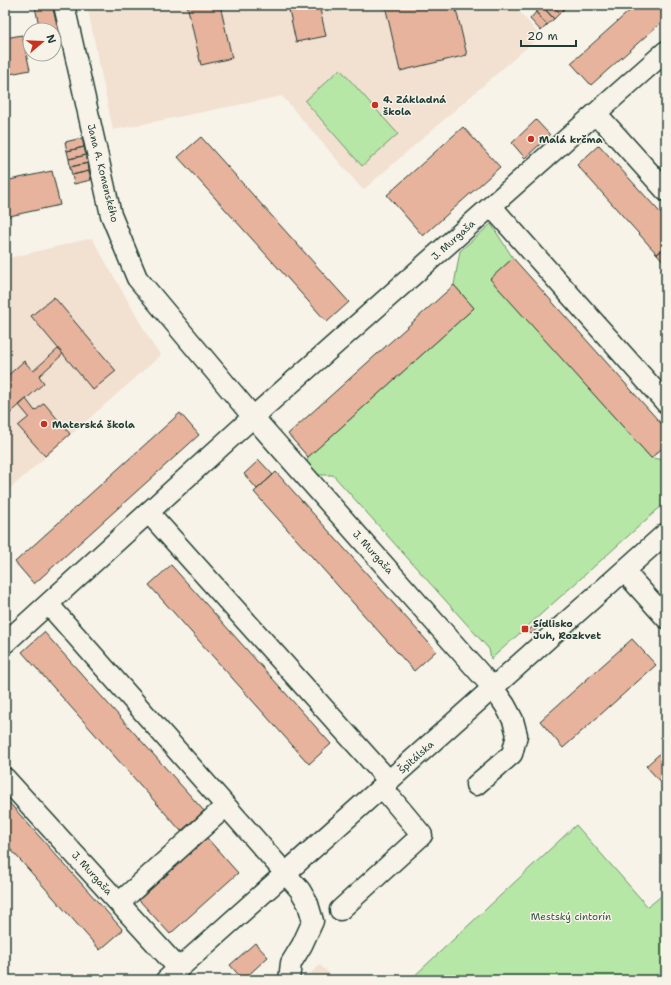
<svg xmlns="http://www.w3.org/2000/svg" width="671" height="985" font-family="'Shantell Sans',sans-serif">
	<rect width="100%" height="100%" fill="#f7f3e8"/>
	<filter id="ink" filterUnits="userSpaceOnUse"><feTurbulence type="fractalNoise" baseFrequency=".025" numOctaves="2"/><feDisplacementMap in="SourceGraphic" scale="8" xChannelSelector="R" yChannelSelector="G"/><feConvolveMatrix kernelMatrix="1 2 1 2 8 2 1 2 1" color-interpolation-filters="sRGB"/></filter>
	<g filter="url(#ink)">
		<path fill="#f2e0d1" d="M87,5H514L540,36L363,190L282,96L113,130Z
			M92,238L154,347L161,355L5,493V259Z
			M320,965L336,980H303Z"/>
		<path fill="#b7e7a6" stroke="#6b926d" d="M340,69L398,134L362,166L305,101Z
			M491,224L513,258L491,279L651,458L666,460V502L491,659L489,649L333,475H305L308,457L474,308L454,285L460,251Z
			M576,825L648,907L666,892V980H410Z"/>
		<path fill="#e8b39c" stroke="#1f3d34" d="M45,5H52L62,46L54,47V30H40L35,7Z
			M187,5H220L232,58L201,65Z
			M288,5H319L326,36L296,42Z
			M385,5H455L467,55L400,71Z
			M545,5H552L560,13L554,19L543,7Z
			M552,5H564L566,7L560,13Z
			M636,5H666V18L591,85L571,63Z
			M543,7L554,19L547,25L536,12Z
			M536,12L547,25L541,31L530,19Z
			M22,35L30,70L5,75V38Z
			M536,120L550,135L525,158L512,143Z
			M463,127L500,167L423,236L387,195Z
			M201,137L349,302L327,322L178,157Z
			M82,138L84,147L67,151L65,142Z
			M599,145L666,219V247L657,254L577,165Z
			M84,147L86,155L69,159L67,151Z
			M86,155L88,163L70,167L69,159Z
			M88,163L89,171L72,175L70,167Z
			M52,171L60,205L5,217V181Z
			M89,171L91,180L74,184L72,175Z
			M666,247V264L657,254Z
			M513,258L666,429V445L651,458L490,279Z
			M454,285L474,308L308,457L288,434Z
			M54,297L116,371L93,390L31,316Z
			M58,349L63,354L39,376L44,383L5,418V378L24,361L33,371Z
			M26,399L35,411L44,403L70,434L45,456L18,426L29,417L19,405Z
			M180,413L199,435L34,584L15,562Z
			M259,460L273,475L257,489L244,474Z
			M276,472L436,651L414,671L254,492Z
			M171,565L331,744L309,764L149,585Z
			M539,621L542,624L531,634L528,631Z
			M44,632L204,811L181,831L22,652Z
			M632,639L656,665L563,748L540,721Z
			M665,749L666,750V788L646,766Z
			M5,798L123,930L100,950L5,843Z
			M207,838L238,873L170,934L139,900Z
			M255,943L268,957L243,980L230,965Z"/>
		<g fill="none" stroke-linecap="round" stroke-linejoin="round">
			<g stroke="#1f3d34" stroke-width="23">
				<path id="minor" d="M64,5L111,215L137,278L253,417L493,688L505,705L513,720L517,735L512,754L476,785
					M594,117L604,122L666,191
					M491,206L666,403
					M149,513L389,781
					M624,571L666,618
					M49,605L300,890L308,904L313,921L302,945L291,963L289,980
					M5,643L253,417L666,51
					M5,778L179,969
					M119,903L226,806
					M340,910L422,835L382,787
					M166,980L666,533"/>
			</g>
			<use href="#minor" stroke="#f7f3e8" stroke-width="20"/>
		</g>
	</g>
	<g fill="#c8321e" stroke="#f7f3e8" stroke-width="1.5">
		<circle cx="375" cy="105" r="4"/>
		<circle cx="531" cy="139" r="4"/>
		<circle cx="44" cy="424" r="4"/>
		<rect x="521" y="625" width="8" height="8" rx="2"/>
	</g>
	<g text-anchor="middle" dominant-baseline="central" stroke-width="3" stroke-linejoin="round" paint-order="stroke">
		<g font-size="10" font-weight="bold" fill="#1f3d34" stroke="#f7f3e8" text-anchor="start">
			<text x="383" y="99">4. Základná<tspan x="383" dy="12">škola</tspan></text>
			<text x="539" y="139">Malá krčma</text>
			<text x="52" y="424">Materská škola</text>
			<text x="533" y="623">Sídlisko<tspan x="533" dy="12">Juh, Rozkvet</tspan></text>
		</g>
		<g font-size="10" fill="#1f3d34" stroke="#f7f3e8">
			<text transform="translate(103 173) rotate(76)">Jana A. Komenského</text>
			<text transform="translate(453 240) rotate(-42)">J. Murgaša</text>
			<text transform="translate(373 552) rotate(48)">J. Murgaša</text>
			<text transform="translate(416 757) rotate(-42)">Špitálska</text>
			<text transform="translate(92 873) rotate(48)">J. Murgaša</text>
		</g>
		<g font-size="10" fill="#365645" stroke="#f7f3e8">
			<text x="571" y="916">Mestský cintorín</text>
		</g>
	</g>
	<rect width="671" height="985" fill="none" stroke="#f7f3e8" stroke-width="20"/>
	<rect x="10" y="10" width="651" height="965" fill="none" stroke="#1f3d34" stroke-width="1.5" filter="url(#ink)"/>
	<g transform="translate(42 42) rotate(71)"><circle r="19" fill="#f7f3e8" stroke="#a1aaa0"/>
	<path d="M0-3L7 15L0 10L-7 15Z" fill="#c8321e"/>
	<text y="-6" font-size="11" font-weight="bold" text-anchor="middle" fill="#1f3d34">N</text>
	</g>
	<path d="M521 40v6h55v-6" fill="none" stroke="#1f3d34" stroke-width="2"/>
	<text x="527" y="40" font-size="12" fill="#1f3d34" stroke="#f7f3e8" stroke-width="3" paint-order="stroke">20 m</text>
</svg>
